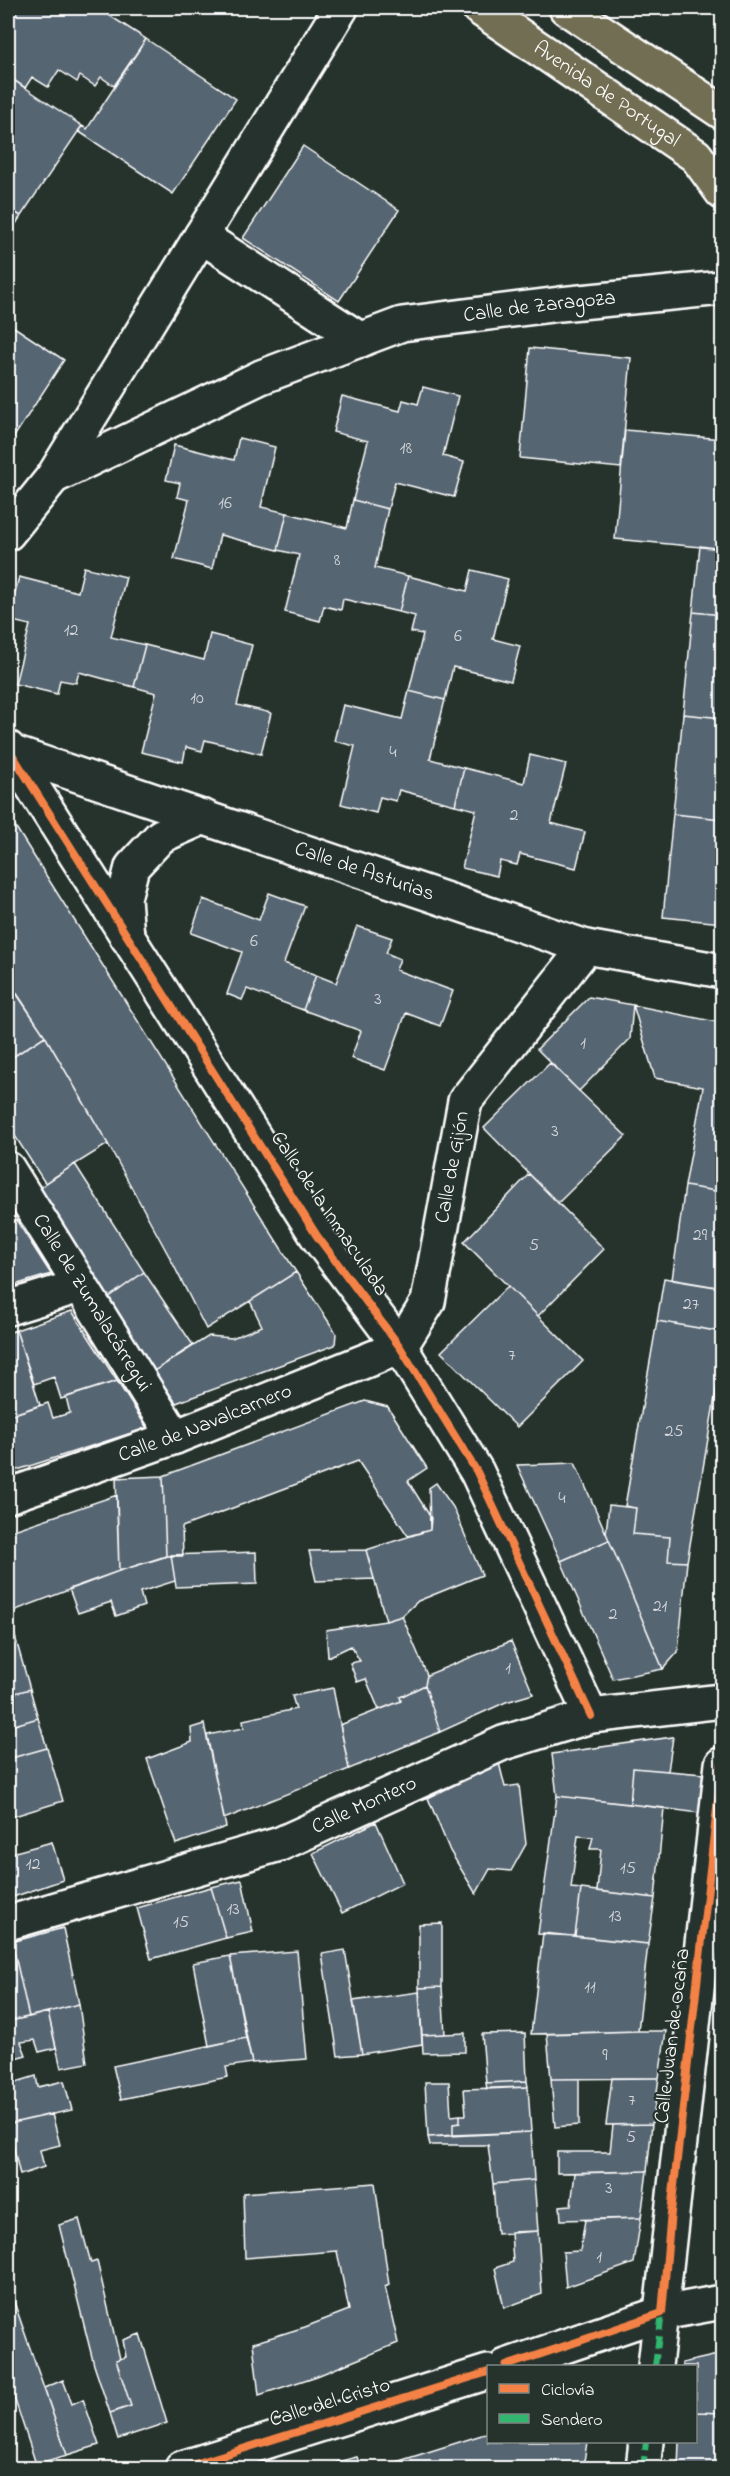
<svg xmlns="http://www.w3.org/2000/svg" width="730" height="2476" font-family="'Indie Flower',sans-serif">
	<rect width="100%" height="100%" fill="#26332d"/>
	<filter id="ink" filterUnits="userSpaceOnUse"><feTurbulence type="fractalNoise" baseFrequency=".0167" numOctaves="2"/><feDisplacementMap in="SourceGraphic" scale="12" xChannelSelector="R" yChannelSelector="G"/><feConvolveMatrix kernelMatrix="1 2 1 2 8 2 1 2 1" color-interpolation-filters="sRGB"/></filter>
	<g filter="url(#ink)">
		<path fill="#566572" stroke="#fff" stroke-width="1.5" d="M19,8H98L146,39L114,86L101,77L95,86L80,76L77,82L59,70L48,87L32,77L25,88L8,76V26Z
			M146,39L236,99L173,194L78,131L82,126L87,129Z
			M8,76L82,126L21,216L8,208Z
			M303,146L399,210L339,301L243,238Z
			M8,208L21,216L8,236Z
			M8,323L64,360L8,446Z
			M530,348L631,358L621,468L520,458Z
			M423,387L458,396L443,456L464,462L454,497L395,482L388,509L353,500L368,441L333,432L342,396L400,411L403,400L418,404Z
			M625,430L722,439L721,512H722V549L615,539Z
			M239,438L275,447L261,507L287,513L278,550L220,535L212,569L174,559L189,500L177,497L180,483L166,480L174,445L234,460Z
			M353,500L388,509L375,568L408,576L399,612L343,599L341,610L324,606L320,621L285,612L299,555L278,550L287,513L347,528Z
			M700,546L722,549V615L693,612Z
			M84,567L126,577L111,637L145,645L134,687L79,672L76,683L60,680L57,694L15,684L30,625L8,620L19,577L78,592Z
			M472,570L508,579L493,639L520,646L511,681L453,667L445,700L409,691L423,634L411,632L415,616L399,612L408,576L467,591Z
			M693,612L722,615V718L683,714Z
			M210,634L252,645L237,705L271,713L261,754L205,740L202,751L186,747L183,762L141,752L156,693L134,687L145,645L204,660Z
			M409,691L445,700L430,759L464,768L455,805L399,790L396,801L380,797L376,813L341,804L355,746L334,741L343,705L402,719Z
			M683,714L722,718V819L673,814Z
			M530,755L566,764L551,823L585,832L576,868L520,854L517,865L500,861L497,876L462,868L476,810L455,805L464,768L524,783Z
			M673,814L722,819V923L663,917Z
			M8,815L296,1272L206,1329L169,1256L108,1144L45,1036L8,980Z
			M269,893L305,906L284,963L316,975L303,1010L247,989L242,1000L227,994L242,952L191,933L203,899L259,920Z
			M357,926L392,938L386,953L400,959L396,970L453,991L440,1026L406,1013L385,1070L351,1058L361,1031L303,1010L316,975L336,983Z
			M12,987L45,1036L8,1060V990Z
			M589,997L633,1005L630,1039L579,1091L537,1049Z
			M633,1005L722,1023V1192L685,1186L703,1087L655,1078Z
			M45,1036L108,1144L45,1183L8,1125V1060Z
			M550,1063L626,1136L558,1203L484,1128Z
			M75,1164L144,1272L108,1298L36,1190Z
			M529,1174L604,1249L538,1316L464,1242Z
			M685,1186L722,1192V1288L672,1280Z
			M8,1207L51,1274L8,1287Z
			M144,1272L193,1345L154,1371L108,1298Z
			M296,1272L336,1333L335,1345L176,1403L154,1371L209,1336L232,1338L262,1326L250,1301Z
			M664,1278L722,1288V1332L657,1321Z
			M508,1286L583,1361L517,1427L441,1352Z
			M72,1311L117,1381L61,1399L54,1377L34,1384L16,1330Z
			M657,1321L722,1332V1357L687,1562L668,1561L670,1537L633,1534L636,1508L625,1506Z
			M16,1330L40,1405L8,1416V1333Z
			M117,1381L147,1428L8,1473V1416L48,1403L53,1418L70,1413L66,1397Z
			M365,1401L388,1407L427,1468L408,1481L431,1518L430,1530L408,1536L358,1461L182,1527L183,1556H166L163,1476Z
			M575,1463L609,1540L561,1561L517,1465Z
			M163,1476L166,1556L119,1571L116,1478Z
			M436,1483L453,1507L482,1575L418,1601L402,1616L386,1621L366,1550L430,1530L429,1488Z
			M117,1495L119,1571L8,1613V1532Z
			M609,1505L636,1508L633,1534L670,1537L668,1561L687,1562L678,1652L663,1669L606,1533Z
			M609,1540L663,1669L613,1679L561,1561Z
			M366,1550L374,1579L316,1581L309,1551Z
			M256,1552L257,1584L176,1587L171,1555Z
			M171,1555L175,1581L140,1592L144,1606L116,1616L111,1602L78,1613L69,1589L119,1571Z
			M8,1612L30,1689L8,1695Z
			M402,1616L427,1675L425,1685L400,1697L401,1701L379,1710L366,1679L357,1682L350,1663L360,1661L351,1646L328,1657L326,1630L386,1621Z
			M511,1641L533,1694L506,1702L440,1732L425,1685L427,1675Z
			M425,1685L440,1732L349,1769L340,1725L401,1701L400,1697Z
			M333,1688L349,1769L224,1819L207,1735L244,1728L243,1720L296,1709L292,1696Z
			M30,1689L38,1718L8,1727V1695Z
			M38,1718L47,1748L8,1759V1727Z
			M204,1724L226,1827L176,1844L147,1759L192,1742L191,1728Z
			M673,1737L668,1771L633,1768L630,1804L557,1796L552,1754Z
			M47,1748L63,1801L8,1818V1759Z
			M499,1763L505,1787L519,1785L526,1844L511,1871L490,1869L476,1894L450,1851L428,1798Z
			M633,1768L703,1774L699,1813L630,1804Z
			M557,1796L664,1808L655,1898L597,1891L601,1849H590L593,1837L578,1836L571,1888L581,1889L575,1936L538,1934Z
			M376,1822L403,1883L342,1913L313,1853Z
			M52,1842L63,1880L13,1897L8,1875V1854Z
			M242,1880L253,1932L226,1938L211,1887Z
			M211,1887L226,1938L151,1959L137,1908Z
			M581,1889L655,1898L648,1944L575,1936Z
			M442,1923V1987L419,1988V1924Z
			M63,1928L79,2004L29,2017L12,1942Z
			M543,1933L648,1944L638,2031L531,2034Z
			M12,1942L29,2017L15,2020H8V1943Z
			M345,1950L362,2054L338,2056L322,1954Z
			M297,1951L307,2059L252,2063L230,1956Z
			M230,1956L246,2038L209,2046L193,1963Z
			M442,1987L445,2034L422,2035L419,1988Z
			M419,1992L422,2044L362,2054L353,2001Z
			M79,2004L87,2063L61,2068L48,2012Z
			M48,2012L56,2048L39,2052L35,2040L21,2042L26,2055L8,2060V2020H15Z
			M638,2031H666L659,2078L551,2079L547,2034Z
			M465,2033V2052L423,2053L422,2035Z
			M525,2033L527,2081L486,2083L482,2034Z
			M246,2038L252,2063L226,2067L228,2077L121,2099L113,2066Z
			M36,2076L38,2087L64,2081L72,2110L8,2124V2094L14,2092L13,2083Z
			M612,2078H659L652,2124L606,2125Z
			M551,2079H579V2125L555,2127Z
			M527,2081L528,2087L487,2089L486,2083Z
			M425,2082H449L451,2116L460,2115V2123L453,2124V2135L428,2137Z
			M528,2087L531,2132L453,2135V2124L460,2123V2115H466L464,2089Z
			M52,2114L60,2145L40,2150L44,2167L20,2175L8,2124Z
			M652,2124L647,2171L557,2173V2152H610L613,2125Z
			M531,2132L534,2180L493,2184L488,2145H430L428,2137Z
			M647,2171L641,2218L561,2220L560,2206L571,2205L575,2173Z
			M534,2180L538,2231L497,2234L493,2184Z
			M375,2183L389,2285L385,2287L398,2343L317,2376L259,2395L253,2343L305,2327L349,2310L337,2251L245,2258L243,2193Z
			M641,2218L634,2263L566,2287L563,2252L580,2251L585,2220Z
			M79,2219L91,2263L97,2261L120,2359L116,2360L131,2406L110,2413L94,2365L59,2225Z
			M538,2231L542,2294L504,2308L495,2268L513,2262L511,2232Z
			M13,2299L67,2455L36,2464L8,2379V2368L10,2367L8,2360V2301Z
			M140,2334L167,2423L118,2439L110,2413L131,2406L116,2360L126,2357L123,2340Z
			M722,2354V2413L696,2412V2366H682V2363Z
			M63,2380L72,2404L83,2399L99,2445L67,2455L44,2388Z
			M696,2412L722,2413V2468H678L679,2442H696Z
			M488,2433V2442H587L583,2468H377Z
			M357,2457L361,2468H315Z"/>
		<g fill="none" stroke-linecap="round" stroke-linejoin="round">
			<g stroke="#fff" stroke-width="38">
				<g id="minor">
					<path d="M201,236L361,340"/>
					<path id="s1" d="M53,477L261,377L402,324L560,304L722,288"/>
					<path d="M8,533L53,477L341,8"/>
					<path d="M8,748L317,1236L400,1347L477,1472L591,1716"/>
					<path id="s2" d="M10,752L586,947L722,971"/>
					<path d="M127,937L124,898L132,867L161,836L204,817"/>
					<path id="s3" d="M8,1169L175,1437"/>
					<path d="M8,1308L79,1286"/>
					<path id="s4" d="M400,1347L428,1302L465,1101L586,947"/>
					<path id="s5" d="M8,1496L175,1437L400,1347"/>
					<path id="s6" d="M8,1923L280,1844L503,1743L591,1716L722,1701"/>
					<path d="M506,2366L662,2313L722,2302"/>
					<path d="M655,2366L722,1764"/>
					<path d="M182,2468L488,2372"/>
					<path d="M643,2468L646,2442"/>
				</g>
			</g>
			<g stroke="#fff" stroke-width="38">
				<g id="major">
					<path id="s7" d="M479,8L696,156L722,192"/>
					<path d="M566,8L722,112"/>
				</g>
			</g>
			<use href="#minor" stroke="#26332d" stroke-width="33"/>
			<use href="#major" stroke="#726e52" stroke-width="33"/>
			<path stroke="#33b770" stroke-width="6" stroke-dasharray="12 6" stroke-linecap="butt" d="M655,2366L662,2313
				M643,2468L646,2442"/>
			<g stroke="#26332d" stroke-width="11">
				<path id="cycleway" d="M8,748L317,1236L400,1347L477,1472L591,1716
					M506,2366L662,2313L671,2212L722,1764
					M182,2468L488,2372"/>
			</g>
			<use href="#cycleway" stroke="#f48246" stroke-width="8"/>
		</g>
	</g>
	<g text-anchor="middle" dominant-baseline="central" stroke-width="4.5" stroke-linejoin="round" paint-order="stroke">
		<g font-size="18" fill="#d5d8dc">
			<text x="406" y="449">18</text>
			<text x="225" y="504">16</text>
			<text x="337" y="561">8</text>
			<text x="71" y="631">12</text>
			<text x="458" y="637">6</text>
			<text x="197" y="699">10</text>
			<text x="393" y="753">4</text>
			<text x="514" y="816">2</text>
			<text x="254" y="942">6</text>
			<text x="378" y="1000">3</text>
			<text x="583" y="1044">1</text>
			<text x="555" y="1132">3</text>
			<text x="700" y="1236">29</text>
			<text x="534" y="1246">5</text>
			<text x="691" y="1305">27</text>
			<text x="512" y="1356">7</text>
			<text x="674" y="1432">25</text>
			<text x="562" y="1499">4</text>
			<text x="660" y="1607">21</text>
			<text x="613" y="1615">2</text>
			<text x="508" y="1669">1</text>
			<text x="33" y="1865">12</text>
			<text x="628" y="1869">15</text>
			<text x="233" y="1910">13</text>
			<text x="615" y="1917">13</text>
			<text x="181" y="1923">15</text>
			<text x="590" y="1988">11</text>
			<text x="605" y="2056">9</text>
			<text x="632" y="2101">7</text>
			<text x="631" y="2138">5</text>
			<text x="609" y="2189">3</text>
			<text x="599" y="2258">1</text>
		</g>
		<g font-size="21" fill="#fff" stroke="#26332d">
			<text stroke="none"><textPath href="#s7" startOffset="154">Avenida de Portugal</textPath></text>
			<text stroke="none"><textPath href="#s1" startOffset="520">Calle de Zaragoza</textPath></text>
			<text stroke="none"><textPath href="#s2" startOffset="374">Calle de Asturias</textPath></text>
			<text stroke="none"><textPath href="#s4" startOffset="190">Calle de Gijón</textPath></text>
			<text transform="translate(329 1214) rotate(56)">Calle de la Inmaculada</text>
			<text stroke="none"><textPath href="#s3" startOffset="158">Calle de Zumalacárregui</textPath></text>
			<text stroke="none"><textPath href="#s5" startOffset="210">Calle de Navalcarnero</textPath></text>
			<text stroke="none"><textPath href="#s6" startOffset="376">Calle Montero</textPath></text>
			<text transform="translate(673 2036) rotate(-83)">Calle Juan de Ocaña</text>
			<text transform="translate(330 2403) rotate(-17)">Calle del Cristo</text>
		</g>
	</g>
	<rect width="730" height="2476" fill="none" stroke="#26332d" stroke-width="30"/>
	<rect x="15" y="15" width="700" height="2446" fill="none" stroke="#fff" stroke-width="2" filter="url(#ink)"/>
	<rect x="487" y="2365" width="210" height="78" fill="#26332d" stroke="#7d8581" stroke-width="1.5"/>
	<rect x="499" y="2384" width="30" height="9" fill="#f48246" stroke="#7d8581" stroke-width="1.5"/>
	<text x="541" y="2395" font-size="18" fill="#ffffff">Ciclovía</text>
	<rect x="499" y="2414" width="30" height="9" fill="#33b770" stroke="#7d8581" stroke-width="1.5"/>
	<text x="541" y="2425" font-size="18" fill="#ffffff">Sendero</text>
</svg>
